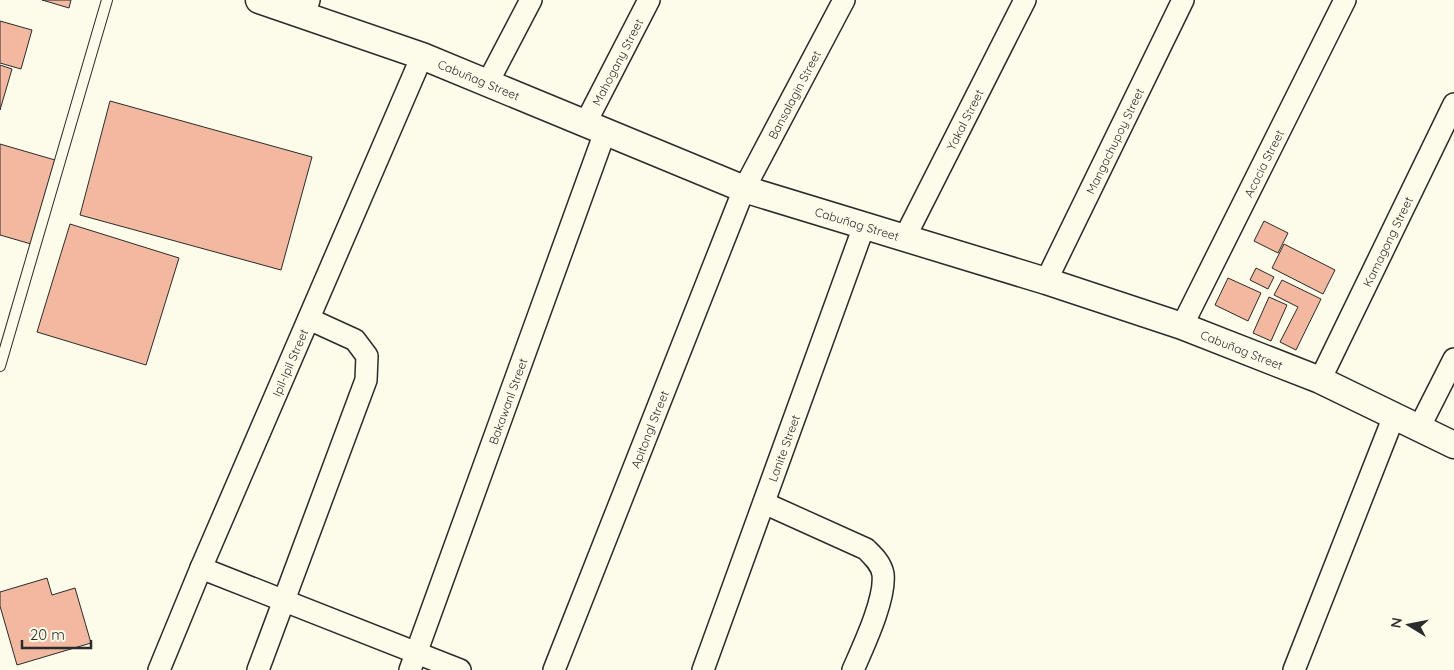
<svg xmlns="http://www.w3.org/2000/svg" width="1454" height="670" font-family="Quicksand,sans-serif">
	<rect width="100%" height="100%" fill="#fdfbea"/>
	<path fill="#f2b8a0" stroke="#2b2b2b" d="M42,0H71L69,8Z
		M0,21L32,30L21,69L0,63Z
		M0,65L12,69L0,110Z
		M110,101L312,157L281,270L80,215Z
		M0,144L55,160L31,244L0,235Z
		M1264,221L1288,233L1278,253L1254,241Z
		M70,224L179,258L146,365L37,332Z
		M1284,244L1335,270L1323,294L1272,268Z
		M1256,268L1274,277L1268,289L1250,280Z
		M1228,278L1261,293L1248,321L1215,305Z
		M1282,280L1321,299L1296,350L1280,342L1298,307L1274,295Z
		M1269,297L1287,305L1271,341L1253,333Z
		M47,578L52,595L75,588L91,643L17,665L0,606V592Z"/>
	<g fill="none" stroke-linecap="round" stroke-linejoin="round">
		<g stroke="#2b2b2b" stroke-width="12">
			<path id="service" d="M0,366L107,0"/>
		</g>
		<g stroke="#2b2b2b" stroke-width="24">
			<g id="minor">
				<path d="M304,15L309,0"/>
				<path d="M487,84L531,0"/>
				<path id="s1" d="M585,124L649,0"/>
				<path id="s2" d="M904,239L1025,0"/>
				<path id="s3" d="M1046,281L1183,0"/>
				<path id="s4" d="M1182,326L1345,0"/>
				<path id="s5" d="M1320,380L1454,104"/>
				<path d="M1419,428L1454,359"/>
				<path d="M764,503L866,549C873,556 881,563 883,574C886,599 863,647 853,670"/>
				<path d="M201,568L460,670"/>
				<path id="s6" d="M159,670L201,568L422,56"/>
				<path d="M258,670L366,380L367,356L355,340L309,319"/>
				<path id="s7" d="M410,670L605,132"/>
				<path id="s8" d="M554,670L744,189L844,0"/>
				<path id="s9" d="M703,670L864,226"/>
				<path d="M1294,670L1394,416"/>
			</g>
		</g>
		<g stroke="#2b2b2b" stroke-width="29">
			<g id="tertiary">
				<path id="s10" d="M259,0L422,56L744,189L1046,281L1182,326L1320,380L1454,445"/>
			</g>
		</g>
		<use href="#service" stroke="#fdfbea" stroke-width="10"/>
		<use href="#minor" stroke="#fdfbea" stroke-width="21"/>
		<use href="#tertiary" stroke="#fdfbea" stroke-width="26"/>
	</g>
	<g text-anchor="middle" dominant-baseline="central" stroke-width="4" stroke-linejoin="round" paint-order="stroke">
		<g font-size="12" fill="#2b2b2b" stroke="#fdfbea">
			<text stroke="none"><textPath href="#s1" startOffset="70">Mahogany Street</textPath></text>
			<text stroke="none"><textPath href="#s10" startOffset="234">Cabuñag Street</textPath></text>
			<text stroke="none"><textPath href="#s8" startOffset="624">Bansalagin Street</textPath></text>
			<text stroke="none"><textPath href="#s2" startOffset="134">Yakal Street</textPath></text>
			<text stroke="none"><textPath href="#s3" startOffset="156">Mangachupoy Street</textPath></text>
			<text stroke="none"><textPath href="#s4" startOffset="182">Acacia Street</textPath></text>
			<text stroke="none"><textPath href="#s10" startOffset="639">Cabuñag Street</textPath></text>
			<text stroke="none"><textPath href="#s5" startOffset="154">Kamagong Street</textPath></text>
			<text stroke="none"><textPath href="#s10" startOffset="1044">Cabuñag Street</textPath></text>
			<text stroke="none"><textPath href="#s6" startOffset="334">Ipil-Ipil Street</textPath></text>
			<text stroke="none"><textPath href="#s7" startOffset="286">Bakawanl Street</textPath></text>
			<text stroke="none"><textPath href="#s8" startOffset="259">Apitongl Street</textPath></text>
			<text stroke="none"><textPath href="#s9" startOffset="236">Lanite Street</textPath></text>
		</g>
	</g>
	<g transform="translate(1409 625) rotate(280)" stroke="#fdfbea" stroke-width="4" paint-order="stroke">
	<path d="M0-4L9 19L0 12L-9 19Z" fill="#2b2b2b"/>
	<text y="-8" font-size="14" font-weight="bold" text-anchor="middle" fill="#2b2b2b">N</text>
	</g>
	<path d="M22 640v8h69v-8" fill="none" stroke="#2b2b2b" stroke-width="2.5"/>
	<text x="30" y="640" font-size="15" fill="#2b2b2b" stroke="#fdfbea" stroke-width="4" paint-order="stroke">20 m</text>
</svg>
